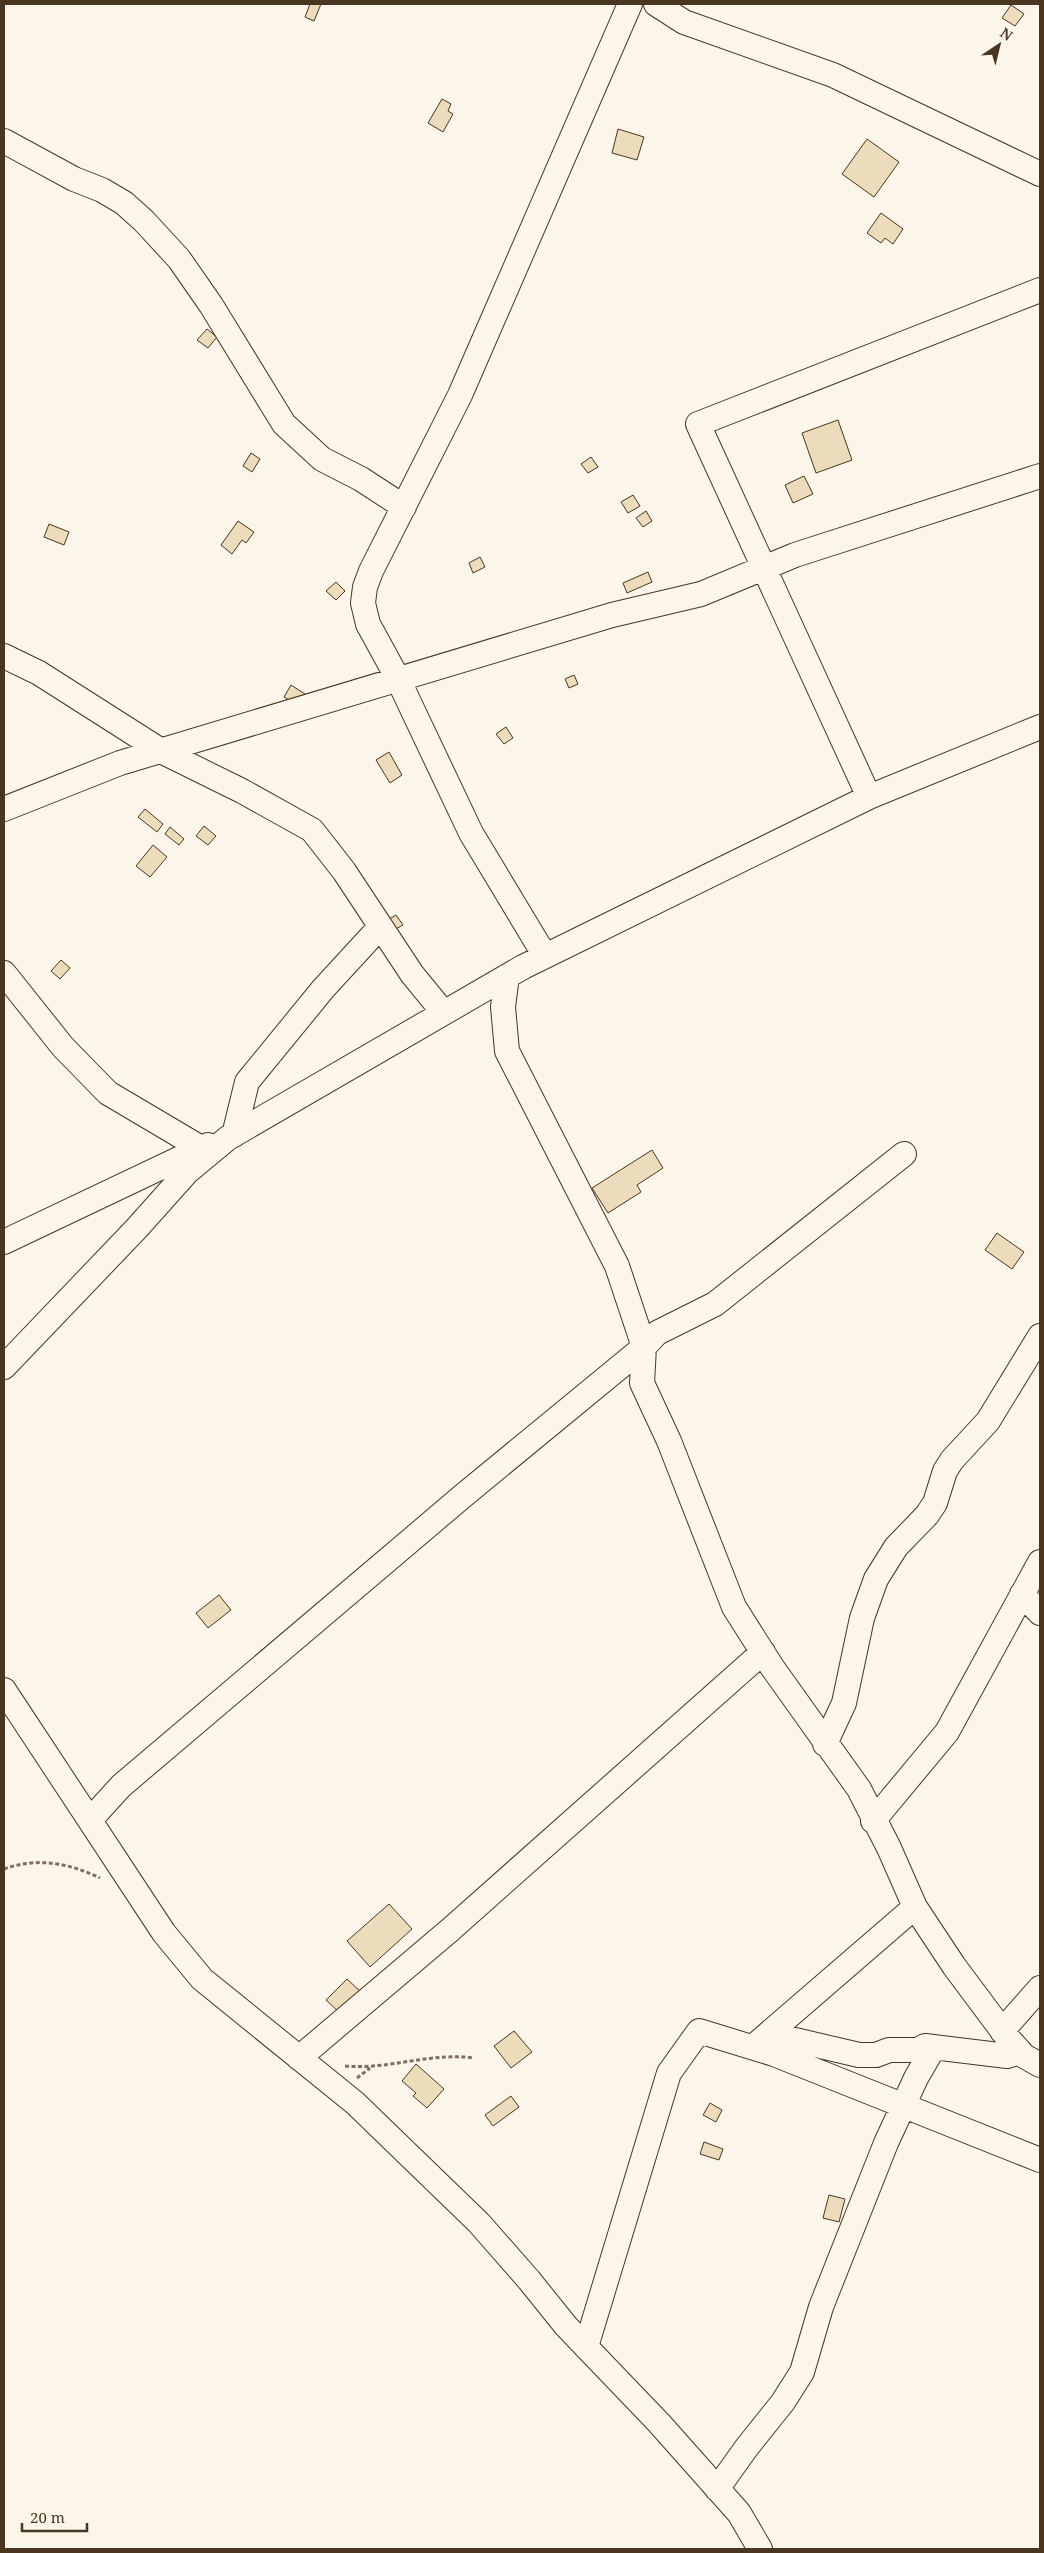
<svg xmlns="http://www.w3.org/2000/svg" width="1044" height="2553" font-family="'Noto Serif',serif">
	<rect width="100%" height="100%" fill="#fbf6e9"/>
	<path fill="#ecdcbc" stroke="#4a3520" d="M310,4H321L314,21L305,17Z
		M1011,5L1024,14L1015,26L1002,18Z
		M442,99L451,104L448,111L453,114L443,132L428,123Z
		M618,129L644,137L637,160L612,153Z
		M867,139L899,162L874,197L842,174Z
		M881,213L903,229L893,244L885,238L881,243L867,233Z
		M207,329L217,337L208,348L197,340Z
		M838,420L852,460L816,473L802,433Z
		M251,453L260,459L252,472L243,466Z
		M591,457L598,467L588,473L581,464Z
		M804,476L813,494L793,503L785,485Z
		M633,495L640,506L628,513L621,502Z
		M646,511L652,521L643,527L636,518Z
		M238,521L254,532L246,543L242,540L232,554L221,545Z
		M49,524L69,532L64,545L44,537Z
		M480,557L485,567L473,573L469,563Z
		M648,572L652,582L627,593L623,583Z
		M336,582L345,591L336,600L326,591Z
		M574,675L578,684L569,688L565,679Z
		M291,685L305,694L298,705L284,697Z
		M506,727L513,738L504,744L496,734Z
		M389,752L402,775L390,783L376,760Z
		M145,809L163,824L157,832L138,817Z
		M204,826L216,836L208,845L196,836Z
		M170,827L184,839L179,845L165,834Z
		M153,845L167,857L150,877L136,866Z
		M396,915L403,925L392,931L386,921Z
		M61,960L70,968L60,979L51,971Z
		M652,1150L663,1168L637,1185L641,1192L608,1213L592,1188Z
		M997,1233L1024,1252L1012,1269L985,1250Z
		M219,1595L231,1610L208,1628L196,1613Z
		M389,1904L412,1929L370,1967L347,1941Z
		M347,1979L362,1993L341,2014L326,2000Z
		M514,2031L532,2052L511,2068L494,2046Z
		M416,2064L444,2089L427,2108L413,2096L416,2093L402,2081Z
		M511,2096L519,2107L493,2126L485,2115Z
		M710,2103L722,2110L716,2122L703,2115Z
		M704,2142L723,2149L719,2160L700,2154Z
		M829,2195L845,2199L839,2222L823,2218Z"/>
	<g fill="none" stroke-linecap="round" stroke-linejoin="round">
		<g stroke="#4a3520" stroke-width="26">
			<path id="minor" d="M656,4L684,22L833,75L1040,174
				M4,141L74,179L102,190L124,203L144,221L179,259L211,305L284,424L322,459L361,479L404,507
				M4,656L39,673L163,752L242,791L312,830L344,871L412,974L444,1013
				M869,797L698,424L1040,290
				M4,809L120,763L612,615L701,594L795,555L1040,476
				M545,956L471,833L398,679L368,624L363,603L365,587L371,571L460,395L630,4
				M4,973L63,1047L108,1093L201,1148
				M507,976L503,1007L507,1051L617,1266L644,1347L642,1383L669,1441L734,1607L772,1667L859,1789L889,1848L915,1907L954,1966L1007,2037L1024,2056L1040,2065
				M234,1135L247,1082L323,989L380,927
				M4,1242L208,1145
				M4,1367L137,1228L187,1172L228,1138L523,967L869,797L1040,727
				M1022,1594L1040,1613
				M4,1690L164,1933L202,1979L355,2103L479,2223L529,2280L566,2326L659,2423L739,2513L760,2549
				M825,1744L844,1703L862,1618L876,1579L896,1547L927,1515L935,1503L945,1471L952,1460L988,1421L1040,1336
				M91,1819L121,1786L464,1495L644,1347L657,1333L715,1304L904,1154
				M873,1821L947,1732L1040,1562
				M1002,2031L1040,1988
				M753,2047L915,1907
				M774,2054L779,2047L795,2040L859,2055H876L889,2050H918L925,2046L1007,2056L1020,2052
				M299,2058L450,1930L763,1652
				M586,2347L669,2073L699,2031L774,2054L1040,2160
				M717,2489L747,2447L783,2402L802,2372L821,2307L886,2143L916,2078L934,2047"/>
		</g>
		<path stroke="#7f6f5c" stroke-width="3" stroke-dasharray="4 2.5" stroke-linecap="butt" d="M4,1869C37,1857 69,1863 100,1878
			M345,2066C389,2070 430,2052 474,2058
			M357,2078L370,2068"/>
		<use href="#minor" stroke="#fbf6e9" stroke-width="24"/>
	</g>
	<rect width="1044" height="2553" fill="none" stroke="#4a3520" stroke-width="10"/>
	<g transform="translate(999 45) rotate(35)" stroke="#fbf6e9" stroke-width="4" paint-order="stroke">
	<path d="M0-4L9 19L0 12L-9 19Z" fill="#4a3520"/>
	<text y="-8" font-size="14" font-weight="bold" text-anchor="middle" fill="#4a3520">N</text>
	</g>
	<path d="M22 2523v8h65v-8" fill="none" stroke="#4a3520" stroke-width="2.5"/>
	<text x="30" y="2523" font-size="15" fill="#4a3520" stroke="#fbf6e9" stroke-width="4" paint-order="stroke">20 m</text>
</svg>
